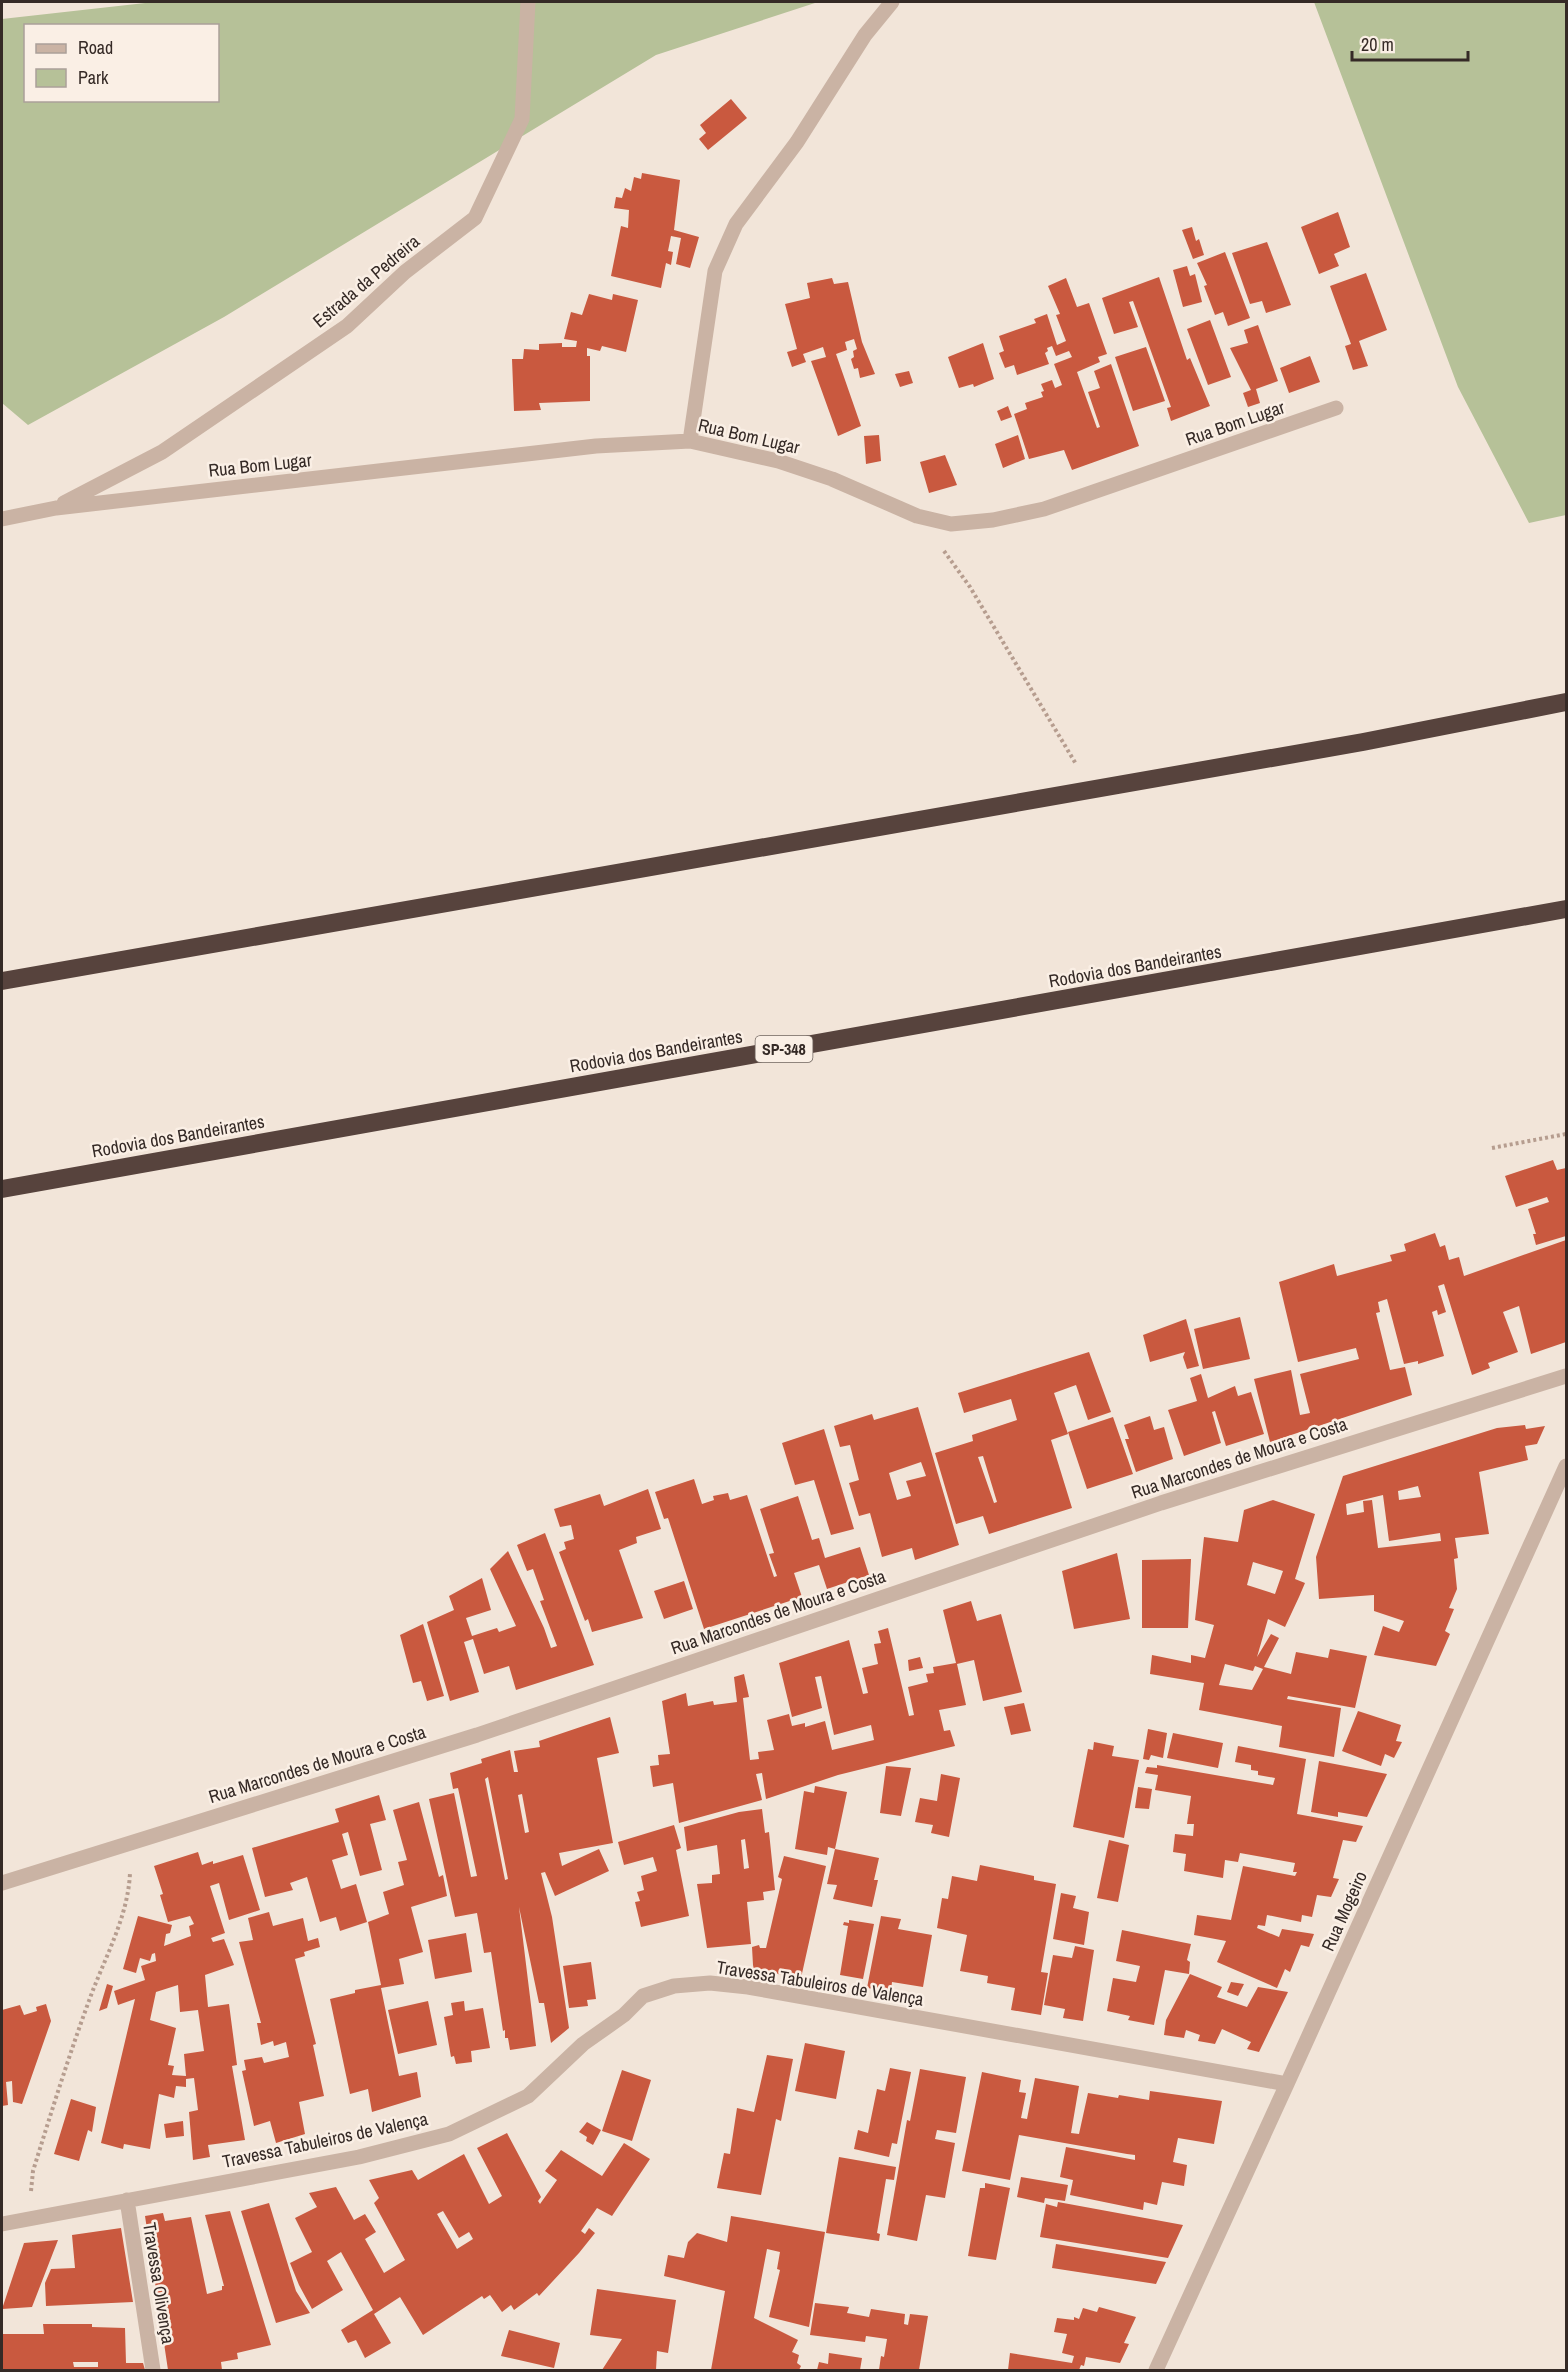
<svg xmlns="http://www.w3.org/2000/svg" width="1568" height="2372" font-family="'Archivo Narrow',sans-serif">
	<rect width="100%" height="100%" fill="#f2e5d9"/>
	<path fill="#b6c198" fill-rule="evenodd" d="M154,2H818L656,55L224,317L28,425L2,403V19ZM26,26H218V100H26Z
		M1314,2H1566V515L1529,523L1458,387Z"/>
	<path fill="#c9593f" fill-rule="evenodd" d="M731,99L747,118L708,150L699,139L706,133L700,125Z
		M642,173L680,180L674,230L699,237L690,268L676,264L681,238L671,236L668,251L673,252L671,265L666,263L661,288L611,276L621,226L628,228L629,210L614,208L616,197L622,198L625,188L631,191L634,177L641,179Z
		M1338,212L1350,247L1334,254L1339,266L1319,274L1301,227Z
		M1192,227L1196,241L1199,239L1204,255L1193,259L1182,230Z
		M1267,242L1291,305L1266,313L1262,301L1250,304L1232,253Z
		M1225,252L1250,318L1228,326L1223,312L1215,315L1204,286L1207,285L1197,263Z
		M1187,266L1190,276L1195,274L1202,302L1183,307L1173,270Z
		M1366,273L1387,330L1359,341L1368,366L1353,370L1345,346L1351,344L1330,286Z
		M1159,277L1187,360L1190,358L1210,406L1171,421L1167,408L1171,407L1133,301L1129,302L1138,327L1114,334L1102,298Z
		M832,278L834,284L848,282L862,342L875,374L860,378L858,368L854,369L851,359L854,357L853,351L857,349L854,339L845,342L847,350L836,354L861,426L838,436L811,361L826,357L823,347L803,354L806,362L792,367L787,352L797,349L785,304L810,298L807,283Z
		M1066,278L1077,307L1089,303L1107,354L1098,357L1100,362L1077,372L1097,428L1100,427L1088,392L1100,388L1094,371L1111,364L1139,446L1072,470L1064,450L1029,459L1014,414L1027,409L1025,403L1043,397L1041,392L1044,391L1041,384L1052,380L1055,388L1062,385L1054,364L1072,357L1069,351L1056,356L1052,346L1047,348L1048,351L1045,353L1049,364L1017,375L1014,365L1005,368L999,353L1004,351L999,336L1036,323L1034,319L1047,314L1057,345L1066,341L1056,315L1060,314L1048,286Z
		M589,294L612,300L613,294L638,300L626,352L602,346L600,351L587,348V356H590V401L539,403L541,410L514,411L512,359H523L524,349L539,350V344L562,343V347H576L577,341L564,339L571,312L582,315Z
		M1210,320L1231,377L1208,385L1187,329Z
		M1258,325L1278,381L1256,389L1260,403L1248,407L1243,393L1251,390L1230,348L1248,343L1244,330Z
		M983,343L994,379L974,387L973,384L959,388L948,357Z
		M1146,347L1165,401L1133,411L1115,357Z
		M1310,356L1320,382L1289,393L1280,368Z
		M909,371L913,383L900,387L895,374Z
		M1008,406L1012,417L1001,421L997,411Z
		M879,435L881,461L866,464L864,436Z
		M1018,435L1025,459L1003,468L995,444Z
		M945,455L957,485L929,493L920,462Z
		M1553,1160L1557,1170L1566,1168V1236L1536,1245L1533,1234H1536L1528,1209L1549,1202L1547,1197L1516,1207L1505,1176Z
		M1435,1233L1440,1247L1445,1245L1449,1260L1459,1257L1464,1276L1566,1240V1342L1531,1354L1519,1306L1503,1312L1518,1352L1488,1363L1490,1368L1472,1375L1444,1284L1438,1286L1446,1312L1438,1315L1437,1310L1432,1312L1444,1356L1418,1364V1361L1404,1364L1387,1299L1378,1302L1380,1312L1376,1313L1390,1370L1405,1367L1412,1395L1270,1442L1254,1379L1291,1370L1300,1415L1310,1413L1300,1374L1359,1359L1356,1348L1298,1362L1279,1282L1334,1264L1337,1276L1392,1261L1390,1255L1406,1251L1404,1244Z
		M1240,1317L1250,1359L1203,1369L1194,1329Z
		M1186,1319L1199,1366L1187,1369L1183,1357L1185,1352L1150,1362L1143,1335Z
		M1089,1352L1111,1412L1088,1420L1076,1385L1054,1393L1068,1434L1051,1440L1072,1508L989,1534L983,1516L956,1524L935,1453L973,1441L972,1435L1017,1420L1011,1399L964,1413L958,1393ZM983,1456L997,1502L994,1503L978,1457Z
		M1201,1374L1208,1398L1235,1386L1238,1396L1251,1392L1264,1434L1226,1446L1215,1411L1212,1412L1221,1443L1184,1456L1168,1410L1197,1401L1190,1378Z
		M918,1407L959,1545L915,1560L912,1548L882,1557L870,1513L859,1516L849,1483L859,1480L850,1445L840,1447L834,1426L872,1414L874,1420ZM921,1462L926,1476L906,1481L911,1496L897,1500L889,1473Z
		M1150,1416L1154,1430L1164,1427L1173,1459L1136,1472L1125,1439H1129L1124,1425Z
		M1113,1417L1133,1474L1087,1489L1068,1432Z
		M1525,1425L1526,1429L1545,1426L1537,1444L1525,1446L1528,1460L1479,1472L1489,1534L1455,1538L1458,1558L1454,1559L1457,1589L1449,1608L1454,1609L1445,1631L1450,1634L1436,1666L1374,1655L1383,1626L1399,1632L1404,1621L1374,1611V1595L1319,1599L1316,1557L1343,1476L1497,1428ZM1418,1486L1421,1497L1399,1500L1398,1491ZM1383,1495L1389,1541L1440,1533L1441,1541L1378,1548L1372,1500L1363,1501L1364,1512L1347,1515L1346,1504Z
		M824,1429L854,1529L831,1535L814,1480L795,1485L782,1443Z
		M694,1479L702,1504L714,1500L713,1496L728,1493L730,1500L747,1495L774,1577L777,1576L769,1554L774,1553L760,1509L798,1496L812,1540L819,1538L825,1558L860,1547L869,1575L827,1589L819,1565L794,1573L802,1597L704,1629L668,1518L664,1519L655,1492Z
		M648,1489L661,1529L636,1537L637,1543L619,1550L643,1618L592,1632L588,1619L585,1621L559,1552L566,1549L564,1542L574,1539L571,1525L560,1527L554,1509L600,1494L604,1506Z
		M1273,1500L1315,1514L1295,1579L1305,1583L1299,1597L1285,1627L1268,1619L1257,1657L1271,1634L1279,1638L1264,1667L1291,1674L1296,1652L1328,1658L1330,1649L1367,1656L1355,1708L1288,1696L1287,1699L1341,1708L1334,1757L1279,1747L1282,1726L1199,1710L1204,1683L1150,1674L1152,1655L1191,1663V1655L1205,1658L1214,1625L1195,1620L1204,1537L1238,1542L1244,1510ZM1253,1562L1283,1571L1275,1594L1247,1585ZM1225,1664L1253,1671L1255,1666L1263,1669L1252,1690L1219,1685Z
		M545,1533L594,1665L516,1690L509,1666L484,1674L473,1639L464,1642L479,1692L450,1701L427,1622L454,1610L449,1596L482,1578L491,1610L466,1618L472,1636L497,1628L499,1632L516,1626L490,1569L508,1551L544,1628L551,1648L557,1646L540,1601L544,1600L533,1569L527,1571L517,1545Z
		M1117,1553L1130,1619L1074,1629L1062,1571Z
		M1191,1559L1188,1628H1142V1560Z
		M684,1581L693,1609L664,1619L654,1591Z
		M971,1601L977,1621L1001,1614L1022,1692L983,1701L974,1660L957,1664L966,1705L939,1710L944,1731L950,1730L955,1746L838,1775L766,1799L762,1773L756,1774L762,1800L679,1823L673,1783L653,1787L650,1766L659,1765L658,1755L670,1754L662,1701L686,1693L688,1706L713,1701L714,1705L737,1702L734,1677L744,1674L749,1697L743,1698L750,1760L759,1759L758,1752L774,1750L767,1720L789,1714L792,1726L805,1723V1727L825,1721L832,1750L874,1740L871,1725L834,1735L821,1676L815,1677L822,1708L792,1717L779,1663L849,1640L863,1694L868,1693L862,1668L878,1664L874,1644L881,1643L878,1631L888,1628L909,1716L914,1715L908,1687L928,1682L926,1674L934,1673L933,1667L956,1663L943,1610Z
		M423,1624L444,1696L427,1701L421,1681L413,1683L400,1635Z
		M920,1657L923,1668L909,1671L908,1660Z
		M1024,1703L1031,1731L1011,1735L1004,1707Z
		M1358,1711L1401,1725L1396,1741L1402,1742L1394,1758L1385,1754L1381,1766L1342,1751Z
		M610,1717L619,1753L597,1758L613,1843L559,1853L562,1866L599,1849L609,1871L555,1896L545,1872L541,1873L552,1917L569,2028L551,2043L544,2003H539L519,1907L536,2046L510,2050L508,2038H505V2030L503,2031L491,1952L484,1953L477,1913L455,1917L429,1799L454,1793L471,1877L477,1876L458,1788L453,1789L450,1773L482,1763L481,1759L510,1750L514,1772H518L514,1751L540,1747L539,1741ZM488,1777L508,1879L505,1880L485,1779ZM522,1794L529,1832L525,1833L518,1795Z
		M1148,1729L1167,1733L1163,1758L1151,1755L1149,1760L1143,1759Z
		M1173,1733L1223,1743L1218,1768L1167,1758Z
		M1094,1742L1114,1746L1112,1756L1139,1760L1124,1838L1073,1827L1088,1749L1093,1750Z
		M1238,1746L1306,1759L1297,1814L1363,1826L1356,1842L1343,1840L1333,1878L1339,1879L1331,1897L1317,1895L1312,1917L1302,1915L1301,1922L1267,1915L1265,1926L1258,1925L1257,1928L1279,1937L1282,1929L1314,1934L1309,1947L1301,1945L1290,1972L1285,1969L1277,1988L1217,1962L1226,1941L1194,1935L1197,1915L1231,1920L1243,1866L1295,1876L1297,1872H1293L1295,1863L1240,1853L1238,1862L1225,1860L1223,1878L1184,1871L1186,1854L1173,1852L1175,1834L1193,1836L1194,1824H1187L1191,1796L1155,1790L1158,1775L1145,1773L1147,1767L1157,1768V1765L1273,1785L1275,1778L1258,1775V1771L1251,1770V1765L1235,1762Z
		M1319,1761L1387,1774L1367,1817L1338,1812V1817L1311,1812Z
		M886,1766L911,1768L901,1816L880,1813Z
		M941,1774L960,1778L949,1837L931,1833L933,1825L915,1822L920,1798L937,1801Z
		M815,1786L847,1792L835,1849L879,1858L874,1880H878L872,1907L833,1899L837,1885L827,1884L835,1849L828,1847L827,1855L795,1849L804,1791L814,1793Z
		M1138,1787L1152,1789L1149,1809L1135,1808Z
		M379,1795L386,1820L370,1824L382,1870L360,1876L348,1832L342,1834L348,1855L332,1860L341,1889L356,1884L367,1922L340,1931L336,1917L320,1922L307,1877L290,1883L293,1890L265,1897L252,1848L339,1822L335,1809Z
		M419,1802L439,1877L443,1875L447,1896L411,1907L423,1952L399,1959L404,1984L381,1988L399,2076L417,2072L421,2097L372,2112L368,2089L350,2094L330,1999L355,1993V1990L381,1985L368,1922L389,1914L383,1892L404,1885L398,1862L407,1860L393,1810Z
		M762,1809L765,1833L769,1832L775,1890L763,1892L764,1900L747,1902L751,1944L707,1948L697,1884L712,1883V1875L720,1874L717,1845L687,1851L684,1827L739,1812ZM745,1839L749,1868L744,1869L741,1840Z
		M674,1825L681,1848L676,1850L689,1916L641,1927L635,1902L640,1901L637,1892L644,1890L641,1876L657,1871L653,1857L624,1865L618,1842Z
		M1109,1840L1129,1845L1118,1902L1097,1898Z
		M198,1852L202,1865L213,1861V1864L243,1855L260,1910L229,1920L219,1883L210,1886L225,1933L211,1938L213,1942L224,1939L234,1965L205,1975L208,2007L229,2004L237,2065L232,2066L245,2140L208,2145L210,2157L193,2160L189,2112L198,2110L194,2078L186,2079V2087L176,2086L174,2098L159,2094L150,2149L124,2144L123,2149L101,2143L135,1999L118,2005L114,1991L145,1980L141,1966L156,1961L155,1953L152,1954L150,1961L140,1958L136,1973L123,1969L138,1916L172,1925L170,1933L166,1934L164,1946L191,1936L189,1926L194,1924L190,1916L168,1922L160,1895L163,1894L154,1866ZM178,1985L180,2012L198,2010L204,2051L184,2054L186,2076L172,2075L174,2066L168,2065L176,2028L150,2020L156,1992Z
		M784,1856L826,1866L801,1978L754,1970L753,1965L752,1947L759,1945L760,1948H766L782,1879L778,1877Z
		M980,1865L1034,1876V1880L1056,1884L1041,1972L1048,1973L1041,2015L1011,2010L1015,1988L987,1983L988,1976L960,1971L967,1935L937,1928L942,1898L948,1899L952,1876L977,1881Z
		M1061,1893L1076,1896L1073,1908L1089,1912L1084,1945L1053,1939Z
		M269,1912L273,1926L303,1918L308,1941L318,1938L320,1947L304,1952L305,1956L295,1959L316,2044L313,2045L324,2096L299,2102L305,2134L276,2143L270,2121L254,2126L242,2071L246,2070L244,2060L262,2057L264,2063L289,2057L286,2042L274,2046L273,2041L261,2045L257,2023H261L239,1942L253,1940L248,1918Z
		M881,1916L901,1919L898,1929L932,1935L923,1987L892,1982L891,1991L867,1988Z
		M849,1920L874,1924L863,1979L840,1975L848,1926L843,1925L844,1922L849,1923Z
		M1122,1930L1191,1944L1187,1960L1190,1962L1189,1974L1165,1970L1154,2025L1128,2020L1130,2016L1107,2011L1113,1978L1136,1982L1140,1966L1116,1961Z
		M466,1933L472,1972L435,1979L428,1940Z
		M1075,1946L1094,1950L1083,2021L1063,2018L1065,2009L1044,2005L1053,1955L1072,1958Z
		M591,1962L596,1999L587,2000L588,2006L569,2008L563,1966Z
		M1190,1974L1222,1987L1217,1997L1247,2007L1258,1987L1288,1992L1259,2052L1247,2049L1251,2042L1222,2029L1215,2044L1198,2041L1200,2035L1186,2030L1184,2038L1164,2035L1166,2020Z
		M1231,1982L1244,1984L1238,1996L1227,1992Z
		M107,1984L113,1986L107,2008L99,2011Z
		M428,2001L437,2045L398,2054L388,2010Z
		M464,2001L465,2011L483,2008L490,2048L471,2051L472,2062L456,2064L454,2056L451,2057L444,2017L453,2015L451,2003Z
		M46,2004L51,2021L22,2104L13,2102L12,2081L6,2082L8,2105L2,2106V2010L20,2005L24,2015L37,2011L36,2007Z
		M805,2043L845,2051L836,2099L795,2091Z
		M767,2055L793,2059L781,2121L776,2119L761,2195L717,2188L724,2153L730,2154L737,2108L754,2112Z
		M890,2068L911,2072L897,2144L892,2143L889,2157L854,2149L858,2130L868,2133L877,2089L885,2091Z
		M920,2069L966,2077L956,2133L937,2130L935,2139L955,2143L945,2198L926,2195L917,2241L887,2235L907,2120L910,2121Z
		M622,2070L651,2080L632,2141L602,2131Z
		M982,2072L1021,2080L1019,2092L1026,2093L1021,2118L1027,2119L1035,2078L1079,2086L1071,2133L1079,2134L1088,2093L1118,2098L1119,2095L1149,2100L1150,2091L1222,2101L1214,2144L1178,2138L1173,2162L1187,2165L1184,2186L1162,2182L1157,2205L1144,2202L1143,2210L1070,2195L1073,2180L1060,2177L1066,2147L1135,2160V2155L1127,2154L1019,2135L1010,2180L962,2171Z
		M71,2099L96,2107L92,2132L88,2130L79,2161L54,2154Z
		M183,2121L184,2136L166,2138L164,2124Z
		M587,2122L601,2130L593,2145L586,2141L587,2137L579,2132Z
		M507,2133L541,2197L538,2201L540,2204L557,2180L545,2171L561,2150L602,2176L624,2143L650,2159L612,2216L597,2208L581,2231L585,2234L589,2228L595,2233L579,2253L539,2296L537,2293L514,2310L511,2305L502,2312L490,2295L484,2299L482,2296L423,2335L400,2297L374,2314L391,2343L365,2358L356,2340L348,2343L341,2330L373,2310L341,2252L327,2261L343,2290L312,2309L299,2285L290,2263L312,2252L295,2218L317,2207L309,2193L336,2187L354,2220L365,2214L376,2232L365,2239L384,2273L405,2260L374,2203L379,2198L369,2180L412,2170L418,2180L464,2154L489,2204L502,2196L477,2148ZM443,2211L459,2238L469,2232L473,2239L457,2249L437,2214Z
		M839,2157L896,2167L894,2180L886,2179L877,2233L880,2234L879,2241L826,2233Z
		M1021,2177L1068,2185L1065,2201L1045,2198L1044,2203L1017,2197Z
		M985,2183L1010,2188L996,2260L968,2256L980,2188H985Z
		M1058,2202L1183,2225L1168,2258L1040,2237L1046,2204L1057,2207Z
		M269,2203L296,2291L310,2313L276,2323L241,2211Z
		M230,2211L271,2345L237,2353L238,2359L221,2362L222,2370H168L145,2216L163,2213L165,2221L191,2217L207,2294L222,2290V2286H224L205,2215Z
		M731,2216L825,2232L809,2327L769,2317L780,2270L777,2269L780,2252L767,2249L754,2318L798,2340L792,2352L799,2355L797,2363L801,2366L799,2370H711L725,2291L664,2276L668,2255L684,2258L688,2242L697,2233L727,2242Z
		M121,2228L133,2302L46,2306L45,2283L51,2269L75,2268L72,2235Z
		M58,2240L32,2307L2,2309L24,2243Z
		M1056,2244L1166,2262L1156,2284L1052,2268Z
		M597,2289L676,2300L668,2353L657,2351L656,2370H602L622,2339L590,2335Z
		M815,2303L849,2307L847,2313L869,2317L871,2309L905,2314L904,2324L908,2325L910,2314L928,2316L919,2370H879L881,2356L884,2357L887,2339L866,2336L865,2342L810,2335Z
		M1099,2307L1136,2317L1124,2343L1129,2344L1120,2363L1086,2357L1084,2366L1081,2365L1079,2370H1008L1010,2353L1072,2363L1074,2356L1062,2353L1067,2334L1054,2332L1057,2318L1074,2320V2317L1079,2319L1083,2308L1097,2312Z
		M43,2324H92V2327L125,2328L126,2363H143L145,2370H2V2334H44ZM73,2362H98V2367H74Z
		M509,2330L560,2343L554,2368L501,2356Z
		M829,2353L862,2358L860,2370H817L819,2362L828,2364Z"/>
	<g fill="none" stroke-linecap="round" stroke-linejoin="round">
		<path stroke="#b69d8f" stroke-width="4" stroke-dasharray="3 3" stroke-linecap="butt" d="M944,551L970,587L1076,764
			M1492,1148L1566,1134
			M31,2191L33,2171C51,2113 69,2055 90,1998C105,1957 128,1917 130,1873"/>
		<path stroke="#cab3a4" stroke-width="15" d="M690,441L715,271L736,224L797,142L865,35L892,2
			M64,503L162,452L347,326L405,272L475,218L522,119L528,2
			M2,519L56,508L596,446L690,441L778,461L832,479L917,516L951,524L993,520L1044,509L1336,408
			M2,1883L477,1735L1161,1503L1566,1376
			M127,2200L153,2370
			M2,2224L359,2157L449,2134L528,2096L583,2044L624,2015L643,1996L674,1986L710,1983L748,1987L1287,2084
			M1156,2370L1287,2084L1566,1466"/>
		<path stroke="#57433d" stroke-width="18" d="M2,981L1363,742L1566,702
			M2,1189L1566,909"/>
	</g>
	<g text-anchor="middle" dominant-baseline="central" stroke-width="5" stroke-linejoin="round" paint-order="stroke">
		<rect fill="#faefe5" stroke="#70655f" stroke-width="1.5" x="755.5" y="1036" width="57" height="26" rx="4.5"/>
		<g font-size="16" font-weight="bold" fill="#352a26">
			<text x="784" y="1049">SP-348</text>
		</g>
		<g font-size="18" fill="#352a26" stroke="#faefe5">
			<text transform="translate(366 281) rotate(-40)">Estrada da Pedreira</text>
			<text transform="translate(1235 423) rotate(-19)">Rua Bom Lugar</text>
			<text transform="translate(749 436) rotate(13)">Rua Bom Lugar</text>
			<text transform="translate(260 465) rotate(-6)">Rua Bom Lugar</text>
			<text transform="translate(1135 966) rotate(-10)">Rodovia dos Bandeirantes</text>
			<text transform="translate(656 1051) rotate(-10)">Rodovia dos Bandeirantes</text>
			<text transform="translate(178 1136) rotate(-10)">Rodovia dos Bandeirantes</text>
			<text transform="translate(1239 1458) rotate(-18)">Rua Marcondes de Moura e Costa</text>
			<text transform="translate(778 1612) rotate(-19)">Rua Marcondes de Moura e Costa</text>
			<text transform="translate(317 1764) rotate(-17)">Rua Marcondes de Moura e Costa</text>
			<text transform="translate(1344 1911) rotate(-66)">Rua Mogeiro</text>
			<text transform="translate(820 1983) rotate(9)">Travessa Tabuleiros de Valença</text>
			<text transform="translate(325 2140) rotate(-12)">Travessa Tabuleiros de Valença</text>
			<text transform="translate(159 2283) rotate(81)">Travessa Olivença</text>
		</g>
	</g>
	<rect width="1568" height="2372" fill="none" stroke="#352a26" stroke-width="6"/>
	<rect x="24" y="24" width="195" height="78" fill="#faefe5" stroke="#aba099" stroke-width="1.5"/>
	<rect x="36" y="44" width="30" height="9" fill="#cab3a4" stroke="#aba099" stroke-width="1.5"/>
	<text x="78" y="54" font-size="18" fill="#352a26">Road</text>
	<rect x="36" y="69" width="30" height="18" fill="#b6c198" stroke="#aba099" stroke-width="1.5"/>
	<text x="78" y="84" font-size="18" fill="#352a26">Park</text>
	<path d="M1352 51v9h116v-9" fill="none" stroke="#352a26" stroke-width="3"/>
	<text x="1361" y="51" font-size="18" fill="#352a26" stroke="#faefe5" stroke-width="4.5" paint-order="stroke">20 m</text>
</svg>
